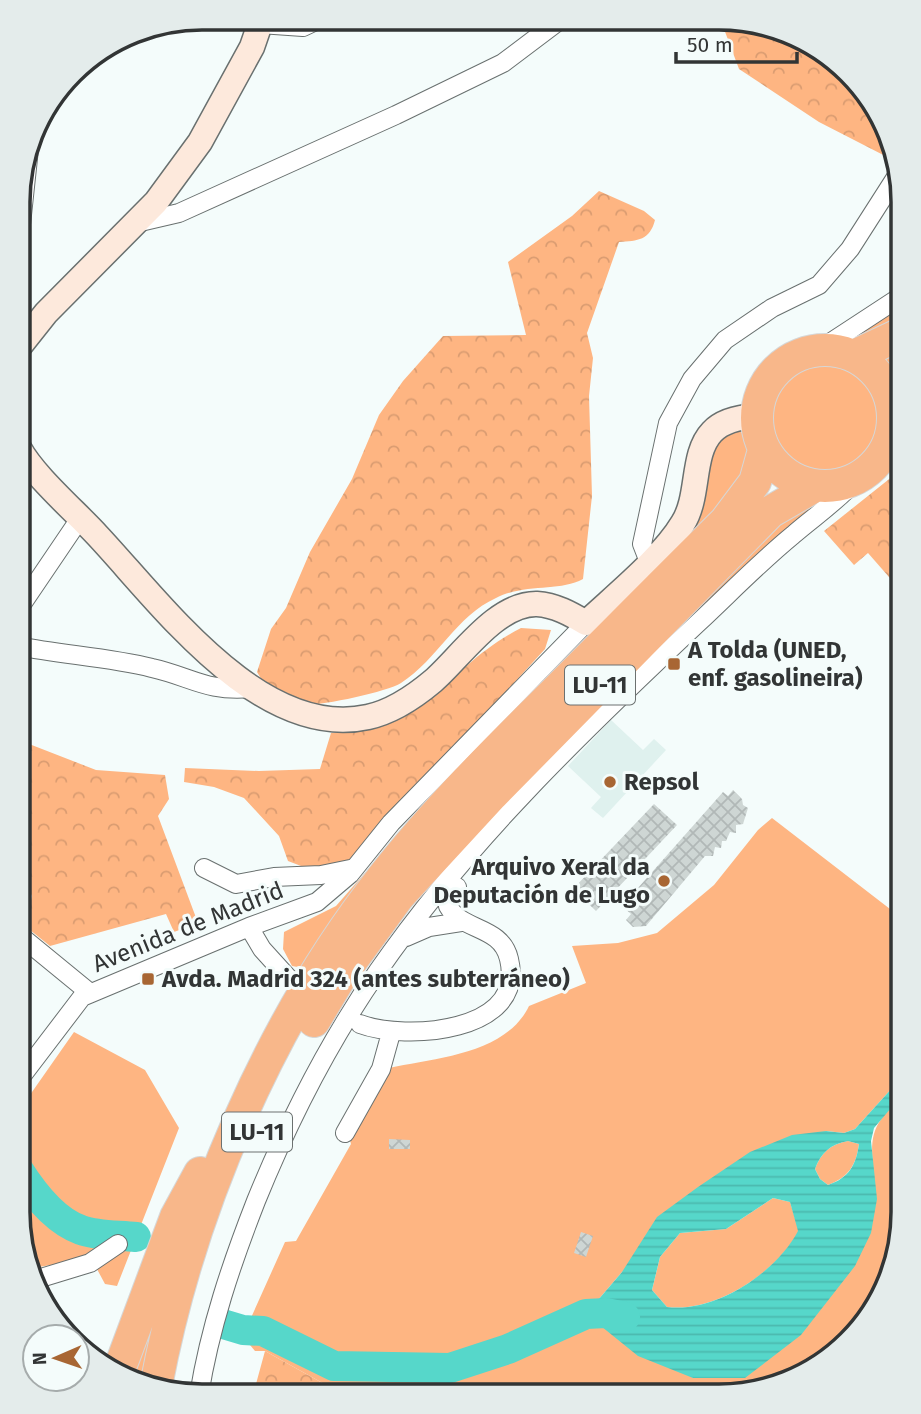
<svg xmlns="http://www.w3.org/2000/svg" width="921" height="1414" font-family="'Fira Sans',sans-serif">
	<defs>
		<pattern id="forest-crowns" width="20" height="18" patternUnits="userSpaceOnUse" patternTransform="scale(1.75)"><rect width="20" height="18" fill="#feb582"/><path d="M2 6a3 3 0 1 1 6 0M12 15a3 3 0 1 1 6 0" fill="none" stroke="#da9c71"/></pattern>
		<pattern id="water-rules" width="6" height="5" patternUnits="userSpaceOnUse" patternTransform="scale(1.75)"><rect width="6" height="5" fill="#56d7ca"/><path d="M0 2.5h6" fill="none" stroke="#4bb9ae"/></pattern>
		<pattern id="building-cross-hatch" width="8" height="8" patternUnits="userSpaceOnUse" patternTransform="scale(1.75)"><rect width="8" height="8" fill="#ced6d4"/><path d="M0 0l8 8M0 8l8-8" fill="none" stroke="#b1b8b7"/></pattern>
	</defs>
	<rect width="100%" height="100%" fill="#f4fcfb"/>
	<path fill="#dff1ee" d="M611,720L643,750L654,739L666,750L603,818L591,808L601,797L568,766Z"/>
	<path fill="#feb582" d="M903,303V314L880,331L857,341L853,336Z
		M903,347V361L894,373L882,358Z
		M768 418a57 57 0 1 1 114 0a57 57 0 1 1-114 0Z
		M739,431L747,436L751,464L700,531L693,526L706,493L712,454L723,437Z
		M817,503L416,909L413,907L469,838L784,518Z
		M557,664L563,668L303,968L292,966L283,949L284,932L336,906L462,762Z
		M772,818L903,919V1076L855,1129L844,1133L826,1131L622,1272L586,1314L693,1378L873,1166C869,1128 878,1121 903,1094V1224L872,1315L790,1382L719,1396L344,1395L265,1351H255L245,1339L250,1320L285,1242L296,1241L351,1144L349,1136L389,1068C436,1058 506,1054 529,1006L586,983L572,946L618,943L657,933L714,885L758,830Z
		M74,1032L145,1070L179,1128L117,1286L105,1284L91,1258L39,1267C32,1249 16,1235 21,1214L18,1212V1112Z
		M848,1141L859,1144C856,1165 849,1177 828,1185L820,1179L815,1169C821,1153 830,1144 848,1141Z
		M773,1198L790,1202L799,1231C776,1273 715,1313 667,1307L652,1290L660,1257L680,1233L726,1229Z
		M176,1250L149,1383L128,1374Z"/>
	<path fill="url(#forest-crowns)" d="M721,21H755L832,56L889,131L895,161L819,122L739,69Z
		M599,191L644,211L655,220C650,240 638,241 619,242L587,333L593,358L589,396L592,496L583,579C559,592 526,583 496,598C456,616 438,659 401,683C387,692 320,706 303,705C285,703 265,687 257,672L271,629L286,608L310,552L352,479L379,415L403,381L443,336L526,335L508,262L572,216Z
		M903,468V593L868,553L854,565L824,531Z
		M521,628L551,630L545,649L335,879L288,861L279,836L244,798L214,787L184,782L185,768L259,771L320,769L331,733C434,727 443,668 521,628Z
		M24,742L96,770L165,775L169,799L158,816L198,923L174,932L166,914L50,946L25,926L32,896L18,868V755Z
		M265,1351L344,1395H253Z"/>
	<path fill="url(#water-rules)" fill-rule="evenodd" d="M903,1076V1094L874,1128L871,1141L877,1199L871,1233L855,1266L801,1335L745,1378H693L638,1356L586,1314L622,1272L657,1217L698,1187L750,1152L792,1135L826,1131L844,1133L855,1129ZM848,1141L859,1144C856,1165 849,1178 828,1185L820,1179L815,1169C821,1153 830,1144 848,1141ZM773,1198L790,1202L798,1231C776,1273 715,1313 667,1307L652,1290L660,1257L680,1233L726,1229Z"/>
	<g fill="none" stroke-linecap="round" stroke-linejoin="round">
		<path stroke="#56d7ca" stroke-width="30" d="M18,1169C32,1191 55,1221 81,1230C97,1236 119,1235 136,1237
			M223,1324L243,1330L263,1331L334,1366L450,1368L508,1349L586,1314L606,1313L625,1317"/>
	</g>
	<path fill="url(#building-cross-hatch)" d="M733,790L742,799L743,805L748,808L743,824L736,825V833L730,832L726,841H722L721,848L715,847L713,856H705L646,926L633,927L626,920L631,914L622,906L723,792L728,796Z
		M654,804L677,825L596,911L573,889Z
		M389,1139L410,1140V1149H389Z
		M581,1232L593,1236L586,1257L574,1253Z"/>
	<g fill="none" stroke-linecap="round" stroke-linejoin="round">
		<g stroke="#69706f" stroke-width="20">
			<path id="street" d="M260,24L303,27L322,18
				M136,223L179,213L396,115L503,63L560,20
				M19,243L29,149
				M819,350L903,295
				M891,436L903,422
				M649,562L642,544L668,423L692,379L725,340L772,308L819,285L850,249L898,174
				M18,610L81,517
				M18,646C62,655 108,657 152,668C192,677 206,692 251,688
				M204,868L236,884L274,877L321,875L355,868
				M249,927L262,949L291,981
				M18,934L90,993
				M406,937L429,927L461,922
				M360,1024C405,1041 527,1033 509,959C501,925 462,932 448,906L457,887L446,882
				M18,1081L82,997L249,927L317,902L350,874L391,823L586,623
				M345,1133L381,1069L391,1033
				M31,1281L90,1263L118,1244
				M199,1395C210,1327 231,1265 256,1201C289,1120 328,1043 378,971C467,842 585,729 699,622C730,593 760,562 793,535C815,516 839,500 858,478"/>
		</g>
		<g stroke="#69706f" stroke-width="27">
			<path id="secondary" d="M19,347L46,313L156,202L200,142L252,47L262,18
				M19,448C34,476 75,511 97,535C161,603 260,741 368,717C391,712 414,697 433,681C460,658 496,603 537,604C555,605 571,614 586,623C617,594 662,558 683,523C700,496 691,454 712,432C723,420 741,417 756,416"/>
		</g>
		<g stroke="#d6d7d7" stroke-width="34">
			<path id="highway" d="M757 418a68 68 0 1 1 136 0a68 68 0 1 1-136 0Z
				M854,356L903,333
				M314,1021L344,971L398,897L492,795L770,512L815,486
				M119,1370L176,1217L200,1173
				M156,1386C189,1209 271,1019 383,877C435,811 496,750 556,691C612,635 668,578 725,522L755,482L764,450"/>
		</g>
		<use href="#street" stroke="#fff" stroke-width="18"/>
		<use href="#secondary" stroke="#fde9dc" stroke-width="24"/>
		<use href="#highway" stroke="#f8b78a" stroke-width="32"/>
	</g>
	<g fill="#a86633" stroke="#f4fcfb" stroke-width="2.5">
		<rect x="667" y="657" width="14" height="14" rx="3.5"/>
		<circle cx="610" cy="782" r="7"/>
		<circle cx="664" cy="881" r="7"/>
		<rect x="141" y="972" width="14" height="14" rx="3.5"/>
	</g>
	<g text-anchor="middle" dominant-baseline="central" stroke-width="6" stroke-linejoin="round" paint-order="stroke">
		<g fill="#f4fcfb" stroke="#6c7170" stroke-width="2">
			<rect x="565" y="665.5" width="70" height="39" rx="5"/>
			<rect x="222" y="1112.5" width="70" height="39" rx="5"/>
		</g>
		<g font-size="23" font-weight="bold" fill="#323535">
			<text x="600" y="685">LU-11</text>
			<text x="257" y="1132">LU-11</text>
		</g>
		<g font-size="24" font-weight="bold" fill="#323535" stroke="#f4fcfb" text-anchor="start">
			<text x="688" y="650">A Tolda (UNED,<tspan x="688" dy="28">enf. gasolineira)</tspan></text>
			<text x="624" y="782">Repsol</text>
			<text x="650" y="867" text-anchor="end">Arquivo Xeral da<tspan x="650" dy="28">Deputación de Lugo</tspan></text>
			<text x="162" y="979">Avda. Madrid 324 (antes subterráneo)</text>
		</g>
		<g font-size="24" fill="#323535" stroke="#f4fcfb">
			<text transform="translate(188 927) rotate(-22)">Avenida de Madrid</text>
		</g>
	</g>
	<path d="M0 0H921V1414H0ZM202 30H719A172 172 0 0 1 891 202V1212A172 172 0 0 1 719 1384H202A172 172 0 0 1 30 1212V202A172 172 0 0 1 202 30Z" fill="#e4eceb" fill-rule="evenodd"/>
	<path fill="none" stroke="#323535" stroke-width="3.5" d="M202 30H719A172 172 0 0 1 891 202V1212A172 172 0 0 1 719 1384H202A172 172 0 0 1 30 1212V202A172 172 0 0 1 202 30Z"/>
	<g transform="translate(56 1358) rotate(268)"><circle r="33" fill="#f4fcfb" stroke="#a6acac" stroke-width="2"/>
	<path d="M0-5L12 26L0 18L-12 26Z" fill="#a86633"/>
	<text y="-10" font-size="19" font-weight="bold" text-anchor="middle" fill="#323535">N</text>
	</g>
	<path d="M676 52v10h121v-10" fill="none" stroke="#323535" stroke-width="3.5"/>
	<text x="687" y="52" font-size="21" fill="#323535" stroke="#f4fcfb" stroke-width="5" paint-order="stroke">50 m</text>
</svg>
